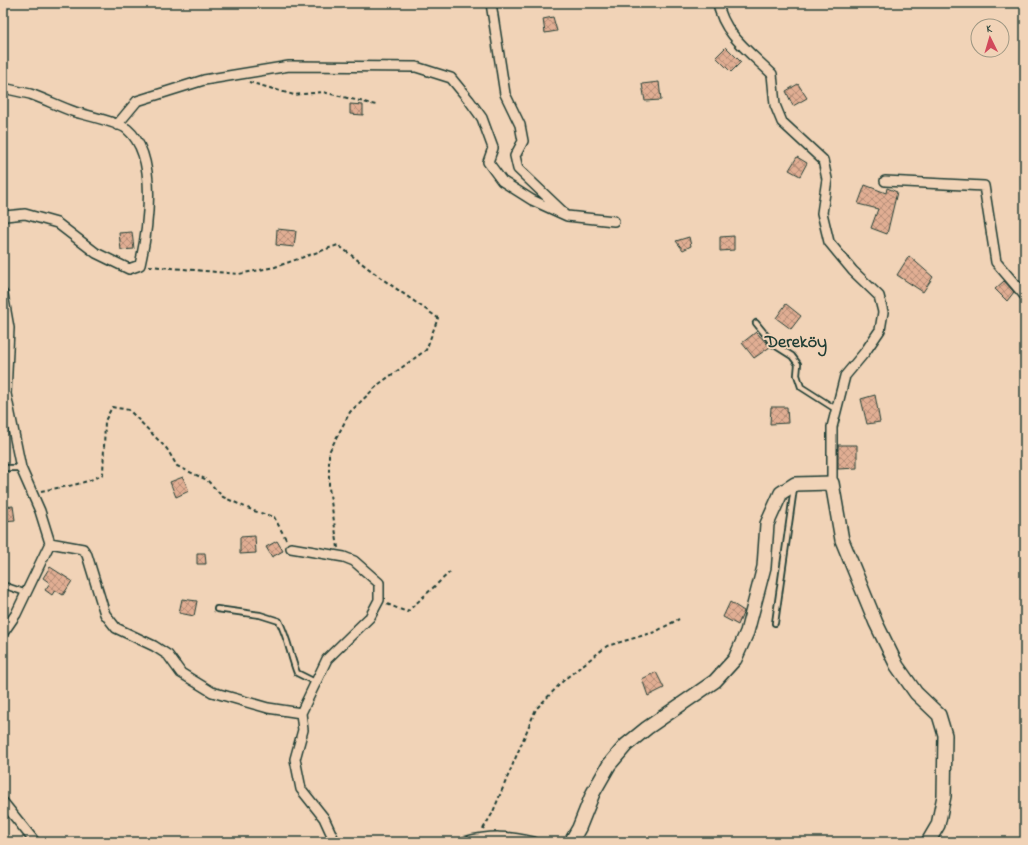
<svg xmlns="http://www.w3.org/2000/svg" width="1028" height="845" font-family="'Indie Flower',sans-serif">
	<defs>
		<pattern id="building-cross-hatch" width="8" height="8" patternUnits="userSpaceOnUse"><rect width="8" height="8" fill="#e1ae93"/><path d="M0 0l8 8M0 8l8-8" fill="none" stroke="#b68f79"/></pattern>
	</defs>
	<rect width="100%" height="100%" fill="#f1d3b7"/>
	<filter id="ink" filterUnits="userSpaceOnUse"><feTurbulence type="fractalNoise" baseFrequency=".025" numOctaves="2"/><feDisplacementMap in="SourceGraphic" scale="8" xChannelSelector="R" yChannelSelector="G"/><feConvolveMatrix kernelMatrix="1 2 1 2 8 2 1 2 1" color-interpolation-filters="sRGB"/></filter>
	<g filter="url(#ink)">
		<path fill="url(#building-cross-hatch)" stroke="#1f3d34" d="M553,17L557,31L545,33L543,19Z
			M726,47L741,62L731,72L716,57Z
			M659,82L661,100L645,101L642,84Z
			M798,84L807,98L793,106L786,91Z
			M350,104L363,105V115L350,114Z
			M797,157L807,163L800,176L789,170Z
			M865,185L886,193L887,188L897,192L887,234L871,228L878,209L858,204Z
			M277,229L296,231L294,247L276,245Z
			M132,232L134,249L121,250L119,233Z
			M734,236V250L720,251V237Z
			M689,237L691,246L683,250L676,241Z
			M909,256L933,277L923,292L897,275Z
			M1004,281L1014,292L1007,301L995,289Z
			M786,304L801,316L791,329L776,318Z
			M756,332L770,347L754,358L742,343Z
			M875,395L880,422L867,424L861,399Z
			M771,407H787L788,423L770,424Z
			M838,445H857V468L838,469Z
			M183,477L189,491L176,497L170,482Z
			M13,506L15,520L3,521V507Z
			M255,536L256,553L240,554V537Z
			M277,541L283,551L272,557L266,547Z
			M197,553H205L206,564H197Z
			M50,567L72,581L63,595L55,590L52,595L45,590L50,583L43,578Z
			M182,599L197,601L194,616L179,613Z
			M730,602L744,611L738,625L723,617Z
			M656,672L664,688L648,696L642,679Z"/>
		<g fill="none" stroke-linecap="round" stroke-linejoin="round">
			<g stroke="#1f3d34" stroke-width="8">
				<path id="lane" d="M756,323L773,344L792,356L798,364L797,375L801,387L837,410
					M3,468H21
					M3,585L26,593
					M217,609L260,615L279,621C288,638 290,655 297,673L315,682
					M775,623L794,488"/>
			</g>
			<g stroke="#1f3d34" stroke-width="12">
				<path id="street" d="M491,3L505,94L520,125L523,141L515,156L518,169L562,211
					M718,3C723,34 751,53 772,74L775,105L782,122L823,160L827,179L822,213L829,242L853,271L879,296L883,312L880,330L865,352L845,376L832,427V483
					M3,88C12,90 21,92 30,94C45,99 60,107 75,112C86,115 120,123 127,129C159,156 148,229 140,265L129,269L96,253L57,223L25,214L5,216L3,218
					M117,125L137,101L204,80L289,66L416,67L451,78L469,100L482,118L493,148L488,162L502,181L532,200L567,216L614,221
					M885,181L984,186L996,262L1025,296
					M3,294L9,328L6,394L21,468L40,511L50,543L16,614L3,633
					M50,543L83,549L87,555L105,614L116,628L154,646L168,655L181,673L212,692L268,708L301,713L303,730L295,759L301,789L324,818L335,842
					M291,548L344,557L354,561L379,583V600L370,617L327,659L301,713
					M3,802L35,842
					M464,842C491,835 507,836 534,842"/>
			</g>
			<g stroke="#1f3d34" stroke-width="16">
				<path id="secondary" d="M571,842L579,828L593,793L609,765L626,745L647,728L715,681L735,659L747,632L764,567L767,524L781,493L795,484L832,483L842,540L876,623L897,666L916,693L939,715L945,735L944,796L938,825L928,842"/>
			</g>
			<path stroke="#1f3d34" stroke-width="2" stroke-dasharray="4 3" stroke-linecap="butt" d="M249,82L294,95L323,92L376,105
				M149,266L239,274L275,267L338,245L381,278L438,318L426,350L379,384L350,412L329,452V488L338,548
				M41,491C61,487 84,485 103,474L105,421L112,407L129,410L167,449L177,466L207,480L223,497L254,511L274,517L287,541
				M387,604L407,612L450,572
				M483,829L492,814L536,709L565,679L607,646L655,632L679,619"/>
			<use href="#lane" stroke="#f1d3b7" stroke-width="4.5"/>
			<use href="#street" stroke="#f1d3b7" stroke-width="9"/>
			<use href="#secondary" stroke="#f1d3b7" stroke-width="13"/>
		</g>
	</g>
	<g text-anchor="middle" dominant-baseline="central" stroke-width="4" stroke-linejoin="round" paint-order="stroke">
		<g font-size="18" font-weight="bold" fill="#1f3d34" stroke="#f1d3b7">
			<text x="796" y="343">Dereköy</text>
		</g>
	</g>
	<rect width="1028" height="845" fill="none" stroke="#f1d3b7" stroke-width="16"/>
	<rect x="8" y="8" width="1012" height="829" fill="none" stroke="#1f3d34" stroke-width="1.5" filter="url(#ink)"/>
	<g transform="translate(990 38) rotate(355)"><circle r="19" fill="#f1d3b7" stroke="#9d9783"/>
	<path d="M0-3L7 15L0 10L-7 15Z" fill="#d1495b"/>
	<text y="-6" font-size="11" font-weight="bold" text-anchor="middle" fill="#1f3d34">K</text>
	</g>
</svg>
